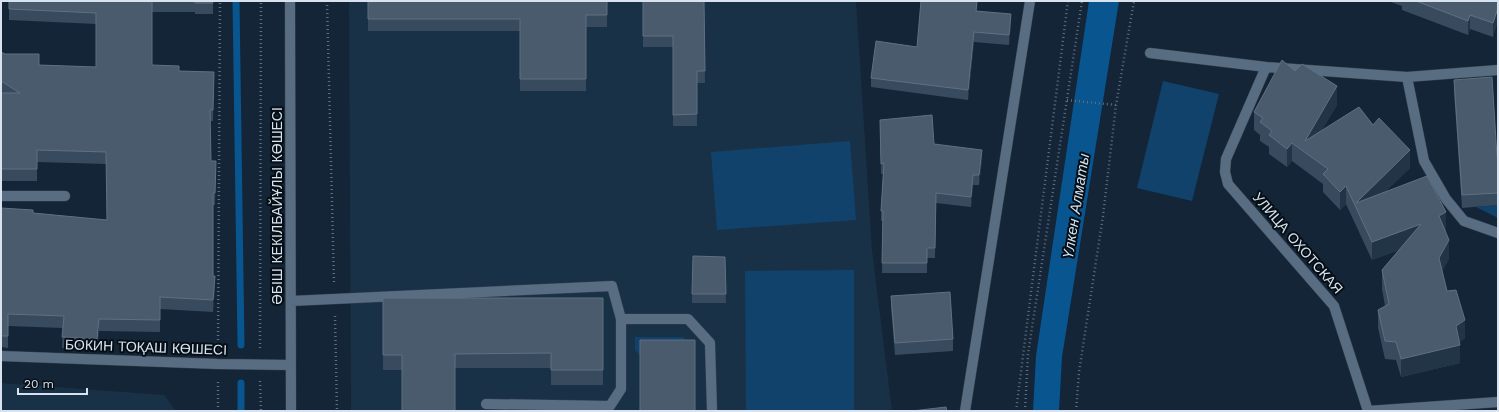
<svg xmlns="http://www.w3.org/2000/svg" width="1499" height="412" font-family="'Work Sans',sans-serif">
	<rect width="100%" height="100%" fill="#132536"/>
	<path fill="#193146" d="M349,1H856L872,250L892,411H351Z
		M1,383L164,395L176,411H1Z"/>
	<path fill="#11426b" d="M1163,81L1219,94L1192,201L1137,188Z
		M850,141L856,220L717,230L711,152Z
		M1498,205V218L1476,207Z
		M854,270V411H746L745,271Z
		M635,337H683L695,355H640L635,350Z"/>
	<path fill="#08558f" d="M1089,1H1119L1062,357L1059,411H1033L1036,356Z"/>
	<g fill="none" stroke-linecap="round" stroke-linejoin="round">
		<path stroke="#08558f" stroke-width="7" d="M236,1L241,345
			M241,383V411"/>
		<g stroke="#35414f" stroke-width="11">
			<path id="minor" d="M290,1L291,411
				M1150,53L1266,67L1407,77L1498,70
				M1266,67L1226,159L1225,172L1228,184L1334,306L1368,411L1498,402
				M1407,77L1424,161L1446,199L1464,221L1498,233
				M1,196H65
				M291,301L612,286L621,319H688L710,343L712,411
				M1,356L218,364L291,365
				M486,404L610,406L621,389V319
				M965,411L1030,1"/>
		</g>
		<path stroke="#606f7f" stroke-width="2.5" stroke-dasharray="1 3" stroke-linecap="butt" d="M327,1L334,283
			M1067,100L1116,105
			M335,316L337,411
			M218,348L220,1
			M260,348L261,1
			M260,381L261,411
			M218,411V379
			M1016,411L1068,1
			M1025,411L1028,354L1082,1
			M1076,411L1079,372L1103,216L1116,105L1134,1"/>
		<use href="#minor" stroke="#596d82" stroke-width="10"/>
	</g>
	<path fill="#384a5d" d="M9,1H213V14H195V12H152V65L179,71L214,72L213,121H210L211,161H216L215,205H213V276L215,287L213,312L160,309V332L99,331L97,351L62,348L63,328L8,326V348L1,347V208L33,213L107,220L106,164L37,162V181H1V52L5,54L39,65L96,67V24L9,20Z
		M368,1H607V27H586V91H520V31H368Z
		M643,1H704L705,83H697V126H673V47H643Z
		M1388,1H1498L1493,37L1470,29L1468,35L1402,10V6Z
		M977,11L1011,24L1009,45L974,42L968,100L871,87V78L917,47Z
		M1454,80L1497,157H1498V205L1462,208L1454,92Z
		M1337,105L1322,130L1410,168L1386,191L1446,231H1445L1449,259L1442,271L1447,291L1465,338L1459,342L1460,363L1401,377L1396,360L1385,359L1378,328V310L1385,306L1382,289V270L1399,250L1372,260L1346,204L1340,210L1323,192V184L1292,161L1287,167L1269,154V147L1260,141V135L1254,130V112Z
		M880,120L934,144L982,160L979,185H973L971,207L936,203L935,258H927V273H882L883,221H881V211L883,174H881Z
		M725,257L726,303H692V294Z
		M891,296L953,339V351L895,355L891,308Z
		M383,298H603V385H551V368H455L402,370H383Z"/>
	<path fill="#223547" d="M977,1H978L976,20V11Z
		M1498,8V22L1493,37V23Z
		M1011,14V24L1009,45V35Z
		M1470,15V29L1468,35V21Z
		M974,32V42L968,100V90Z
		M1337,86V105L1308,154L1305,141Z
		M1292,143V161L1287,167V149Z
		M982,150V160L979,185V175Z
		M1410,150V168L1360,217L1356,203Z
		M973,175V185L971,207V197Z
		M1346,186V204L1340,210V192Z
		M1446,212V231L1439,234V216Z
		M1421,224V242L1372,260V242Z
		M1449,240V259L1439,276V258Z
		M215,276V287L213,312V300Z
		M99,319V331L97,351V339Z
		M1465,320V338L1456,345V326Z
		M1460,345V363L1401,377V359Z"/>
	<path fill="#495b6d" stroke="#607081" d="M9,1H152V65L179,66V71L214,72L213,110H210L211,161H216L215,193H213V276H215L213,300L160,297V320L99,319L97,339L62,337L64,316L8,314V336H1V208L33,210V213L107,220L106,152L37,150V169H1V93H20L1,81V52L5,54H39V65L96,67V13L9,9Z
		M195,1H213V3H195Z
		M368,1H607V15H586V79H520V19H368Z
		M643,1H704L705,71H697V114L673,115V36H643Z
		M921,1H977L976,11L1011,14L1009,35L974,32L968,90L871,78L876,41L917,47Z
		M1416,1H1498V8L1493,23L1470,15L1468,21Z
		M1282,60L1295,71L1302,64L1337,86L1305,141L1359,107L1373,125L1379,118L1410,150L1356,203L1427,176L1446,212L1439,216L1449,240L1439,258L1447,291L1456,290L1465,320L1456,326L1460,345L1401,359L1396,342L1385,341L1378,310L1389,304L1382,270L1421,224L1372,242L1346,186L1340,192L1323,174L1328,169L1292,143L1287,149L1269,135L1272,131L1260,122L1263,118L1254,112Z
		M1492,77L1497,157H1498V193L1462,195L1454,80Z
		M932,115L934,144L982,150L979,175H973L971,197L936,193L935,248H927V263H882L883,211H881L884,163L881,164L880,120Z
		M693,256L725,257L726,294H692Z
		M950,292L953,339L895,343L891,296Z
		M383,298H603V370H551V353L455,354V411H402V355H383Z
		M640,340H695V411H640Z
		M946,407L947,411H912Z"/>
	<g text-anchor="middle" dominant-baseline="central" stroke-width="4" stroke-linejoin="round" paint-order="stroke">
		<g font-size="14" fill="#d8e3ef" stroke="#060e15">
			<text transform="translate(277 206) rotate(-90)">ӘБІШ КЕКІЛБАЙҰЛЫ КӨШЕСІ</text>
			<text transform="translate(1298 243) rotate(49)">УЛИЦА ОХОТСКАЯ</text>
			<text transform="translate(146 347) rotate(2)">БОКИН ТОҚАШ КӨШЕСІ</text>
		</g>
		<g font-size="15" font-style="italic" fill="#d4e5f6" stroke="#060e15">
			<text transform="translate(1076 206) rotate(-81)">Үлкен Алматы</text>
		</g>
	</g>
	<rect width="1499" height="412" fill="none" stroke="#d8e3ef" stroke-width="4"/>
	<path d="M18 388v6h69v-6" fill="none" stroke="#d8e3ef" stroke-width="2"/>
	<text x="24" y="388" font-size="12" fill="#d8e3ef" stroke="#060e15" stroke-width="3" paint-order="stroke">20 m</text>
</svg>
